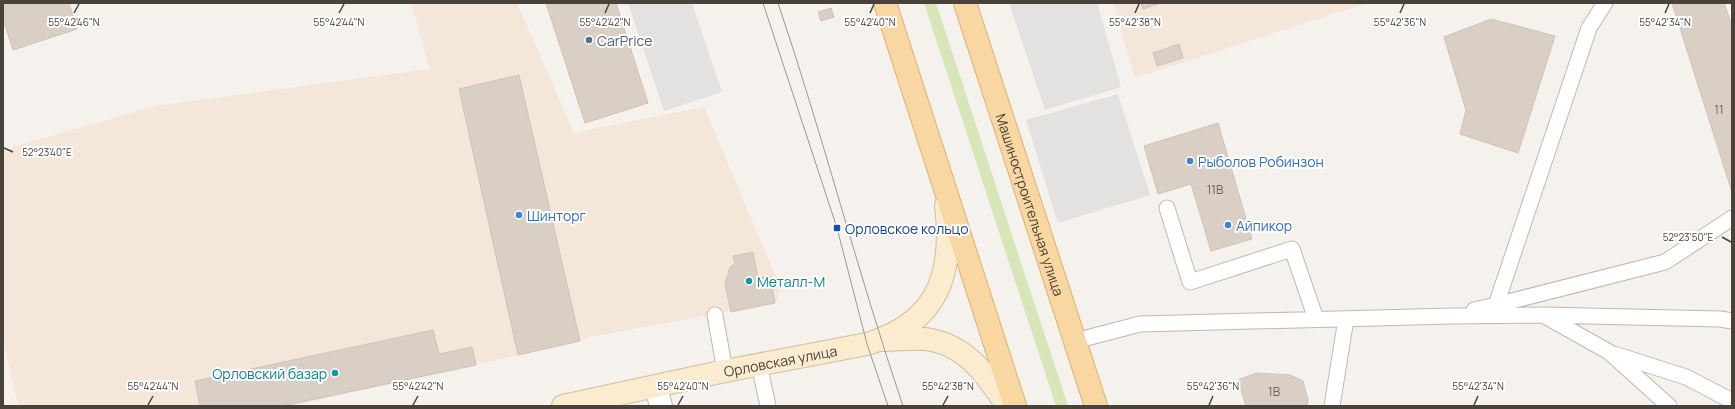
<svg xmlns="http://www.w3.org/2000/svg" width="1735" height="409" font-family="Manrope,sans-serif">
	<rect width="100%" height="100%" fill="#f5f1ec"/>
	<path fill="#f4e6d9" d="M411,3H517L574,133L704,107L781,289L775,303L590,337L580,341L292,406H18L3,339V150L155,106L430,69Z
		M1113,3H1367L1135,78Z"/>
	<path fill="#d6e6b8" d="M924,3H936L1068,406H1056Z"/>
	<path fill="#e4e2e0" d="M628,3H692L722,92L664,111Z
		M1009,3H1097L1121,87L1045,110Z
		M1118,94L1150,195L1058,223L1026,120Z"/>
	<path fill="#d9cfc5" stroke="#d0c3b6" d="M3,3H69L77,29L13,50L3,19Z
		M546,3H616L648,103L585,123Z
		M1141,3H1161L1143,9Z
		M1672,3H1724L1732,26V192Z
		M831,8L834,17L821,21L818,12Z
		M1491,19L1555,36L1518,153L1460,134L1466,110L1444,37Z
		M1179,44L1183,58L1157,66L1153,53Z
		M519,75L580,341L518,355L459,89Z
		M1218,123L1252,239L1211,251L1191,184L1158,194L1144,146Z
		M753,252L758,278L770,276L775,303L731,312L725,284L730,267L735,264L733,256Z
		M433,330L439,354L472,347L476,365L282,406H200L195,381Z
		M1256,373L1290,375L1303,381L1308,400L1307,406H1246L1238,380Z"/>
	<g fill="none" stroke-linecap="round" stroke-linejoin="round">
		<g stroke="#c0b8af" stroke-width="17">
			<path id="lane" d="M1167,208L1190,282L1292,249L1316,319
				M1496,305L1665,262L1732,218
				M1474,310L1496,305L1589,28L1605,3
				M715,315L725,371
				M1545,316L1609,352L1669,406
				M1075,341L1140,324L1452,316L1544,315L1720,319L1732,321
				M1614,354L1686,377L1732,401
				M759,364L768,406
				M1332,406L1346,319"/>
		</g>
		<g stroke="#c0b8af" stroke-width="24">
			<path id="street" d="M656,387L661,406"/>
		</g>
		<g stroke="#d1bf9f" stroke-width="24">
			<g id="secondary">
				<path d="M882,340C898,340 916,337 931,340C967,346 989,378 1007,406"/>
				<path id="s1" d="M563,406L725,371L867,344C939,322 954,274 946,205"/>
			</g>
		</g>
		<g stroke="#dcb272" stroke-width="24">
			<g id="primary">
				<path d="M885,3L1015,406"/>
				<path id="s2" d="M965,3L1096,406"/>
			</g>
		</g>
		<use href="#lane" stroke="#fff" stroke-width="15"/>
		<use href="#street" stroke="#fff" stroke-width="22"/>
		<use href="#secondary" stroke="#fbecd0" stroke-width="22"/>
		<use href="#primary" stroke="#f8d7a2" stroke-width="22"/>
		<path stroke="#999" stroke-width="1" d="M763,3L837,228L867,344L888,406
			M778,3C823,136 858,273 903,406"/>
	</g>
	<path fill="none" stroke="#49423a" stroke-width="1.5" d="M74,13L79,4M339,13L344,4M605,13L609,4M870,13L874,4M1135,13L1139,4M1400,13L1404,4M1665,13L1669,4M4,148L13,152M1722,237L1731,242M148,405L153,396M413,405L418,396M678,405L683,396M943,405L948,396M1209,405L1213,396M1474,405L1478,396"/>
	<circle fill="#5c6f8a" stroke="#fff" stroke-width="1.5" cx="589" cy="40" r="4"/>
	<g fill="#3f7fe0" stroke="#fff" stroke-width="1.5">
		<circle cx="1190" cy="161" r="4"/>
		<circle cx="519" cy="215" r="4"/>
		<circle cx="1228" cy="225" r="4"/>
	</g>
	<rect fill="#1a4fb4" stroke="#fff" stroke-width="1.5" x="833" y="224" width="8" height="8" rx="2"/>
	<g fill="#0f9aa8" stroke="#fff" stroke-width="1.5">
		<circle cx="749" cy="281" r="4"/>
		<circle cx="335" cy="373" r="4"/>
	</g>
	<g text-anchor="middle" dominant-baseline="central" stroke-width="4" stroke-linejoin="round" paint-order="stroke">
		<g font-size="12" fill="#6d655d">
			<text x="1719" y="109">11</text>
			<text x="1215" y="189">11В</text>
			<text x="1274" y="391">1В</text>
		</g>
		<g font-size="14" fill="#4e5e75" stroke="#fff" text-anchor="start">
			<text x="597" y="40">CarPrice</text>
		</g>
		<g font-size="14" fill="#366cbe" stroke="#fff" text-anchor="start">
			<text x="1198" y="161">Рыболов Робинзон</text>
			<text x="527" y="215">Шинторг</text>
			<text x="1236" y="225">Айпикор</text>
		</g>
		<g font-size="14" fill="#49423a" stroke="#fff">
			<text stroke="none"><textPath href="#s2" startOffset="212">Машиностроительная улица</textPath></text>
			<text stroke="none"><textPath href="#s1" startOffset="222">Орловская улица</textPath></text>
		</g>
		<g font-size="14" fill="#164399" stroke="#fff" text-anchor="start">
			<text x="845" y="228">Орловское кольцо</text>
		</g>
		<g font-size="14" fill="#0d838f" stroke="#fff" text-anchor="start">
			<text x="757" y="281">Металл-М</text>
			<text x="327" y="373" text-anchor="end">Орловский базар</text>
		</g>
	</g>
	<g font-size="10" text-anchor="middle" fill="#49423a" stroke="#fff" stroke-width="4" stroke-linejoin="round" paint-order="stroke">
		<text x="74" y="26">55°42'46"N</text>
		<text x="339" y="26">55°42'44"N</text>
		<text x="605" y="26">55°42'42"N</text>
		<text x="870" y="26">55°42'40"N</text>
		<text x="1135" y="26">55°42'38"N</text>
		<text x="1400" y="26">55°42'36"N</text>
		<text x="1665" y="26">55°42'34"N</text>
		<text x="47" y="156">52°23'40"E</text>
		<text x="1688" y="241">52°23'50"E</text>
		<text x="153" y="390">55°42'44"N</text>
		<text x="418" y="390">55°42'42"N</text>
		<text x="683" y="390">55°42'40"N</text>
		<text x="948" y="390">55°42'38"N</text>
		<text x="1213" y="390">55°42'36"N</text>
		<text x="1478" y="390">55°42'34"N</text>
	</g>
	<rect width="1735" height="409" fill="none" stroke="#49423a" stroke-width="8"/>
</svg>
